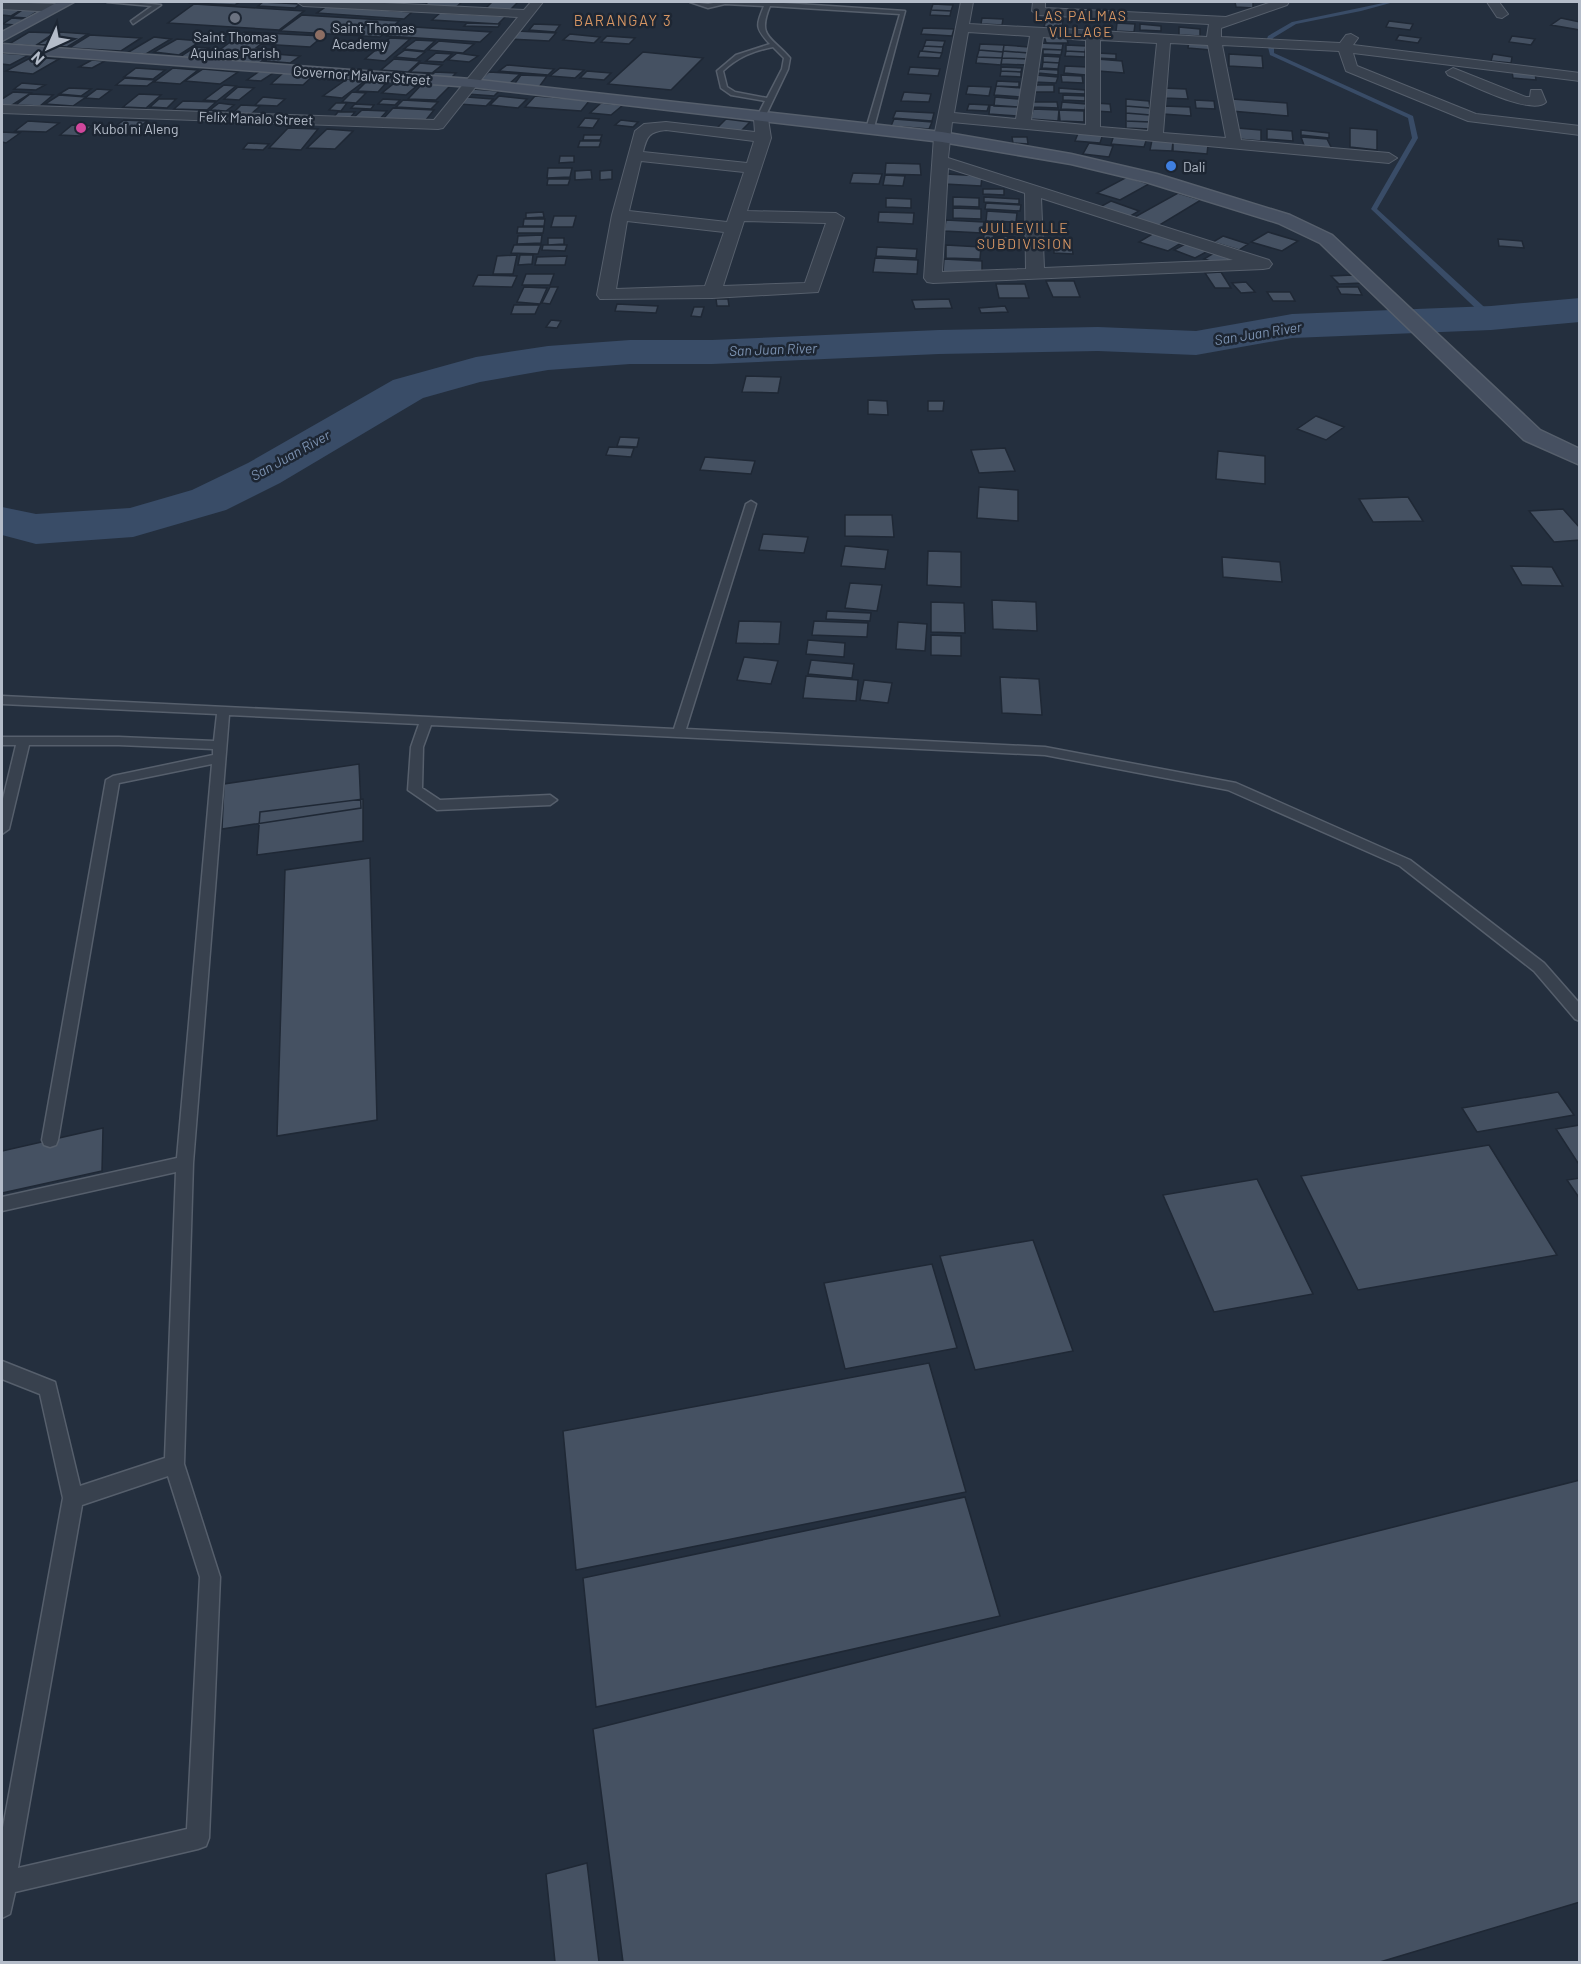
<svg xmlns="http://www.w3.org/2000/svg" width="1581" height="1964" font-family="Barlow,sans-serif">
	<rect width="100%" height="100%" fill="#242f3e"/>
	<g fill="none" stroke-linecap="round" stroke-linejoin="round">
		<path fill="#394c67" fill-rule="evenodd" d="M1388,2H1394L1361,11L1296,24L1273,38L1272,40L1267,39L1268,36L1292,22Z
			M1271,45L1274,47V53L1413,116L1418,138L1377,209L1494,316V320H1488L1371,209L1412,138L1408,118L1270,55L1268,47Z"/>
		<path fill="#394c67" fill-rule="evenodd" d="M1580,298V322L1491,330L1292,338L1196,355L1098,351L939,354L712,364H630L548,370L480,382L423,398L280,483L226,510L133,537L36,544L2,535V507L36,514L130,508L192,490L248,463L393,380L476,357L548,346L630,340H712L939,330L1098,327L1196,331L1292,314L1491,306Z"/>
	</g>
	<path fill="#455162" stroke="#1f2835" stroke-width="1.5" d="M193,2H240L235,5L191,3Z
		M263,2L300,4L295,8L258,6Z
		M428,2H462L455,8L423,7Z
		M492,2H518L510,10L485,9Z
		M1235,2H1253V8L1236,7Z
		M194,4L304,11L279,30L168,23Z
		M933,4L953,5L951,11L931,10Z
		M327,6L412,12L404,19L317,13Z
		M2,9L3,8L23,9L11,16L2,15Z
		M24,9L40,10L27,18L12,17Z
		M931,10L951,11L950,16L930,15Z
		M440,13L506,16L498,24L432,20Z
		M302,15L399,21L380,37L280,31Z
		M12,18L25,19L15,25L3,24Z
		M982,18L1003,19L1002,25L981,24Z
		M1561,18L1580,22V30L1551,25Z
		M1046,19L1063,20L1062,27H1044Z
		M1389,21L1413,24L1410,30L1386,27Z
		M467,23L500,24L498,27L464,26Z
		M1117,23L1135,24L1134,32L1116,31Z
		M534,24L560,25L555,32L529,30Z
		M1140,24L1161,26V31L1140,30Z
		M399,26L491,32L480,42L387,36Z
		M1179,27L1200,29V36L1179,35Z
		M923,28L954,29L952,36L921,34Z
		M517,31L556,33L549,41L509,39Z
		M29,32L54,33L35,46L9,44Z
		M60,32L88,34L67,47L38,44Z
		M244,32L323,36L310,47L261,44L256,48L276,50L259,63L226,61L233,55L214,54Z
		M570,34L600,37L594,43L563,40Z
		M90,35L141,38L121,51L69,48Z
		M1044,35H1066L1068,43H1046Z
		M1399,35L1421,38L1418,43L1396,40Z
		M607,36L635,38L629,44L601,42Z
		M1512,36L1535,39L1531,45L1509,42Z
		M154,37L171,39L146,54L127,53Z
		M390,38L410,39L385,61L365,59Z
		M177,39L201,41L179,55L154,52Z
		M416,40L435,41L424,51L404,49Z
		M926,40L945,41L943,47L924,46Z
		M439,41L474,44L463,53L428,50Z
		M1189,41L1212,42L1211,50L1188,48Z
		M1038,43L1063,44L1062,50L1037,49Z
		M980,44L1004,45L1003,52L979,50Z
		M1004,45L1029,47V53L1003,51Z
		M1066,45L1086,46L1085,52L1066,51Z
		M924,46L943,47L942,53L922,51Z
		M195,47L209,48L192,59L178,58Z
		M1043,49L1062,50L1061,55L1043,54Z
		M405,50L425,52L416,59L395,57Z
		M979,50L1003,52L1002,58L977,57Z
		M920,51L942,53L940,58L918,57Z
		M1003,51L1029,53L1028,59L1002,58Z
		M1066,51L1085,52V57L1065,56Z
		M643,52L703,58L671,90L608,84Z
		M2,53L29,55L10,65L2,64Z
		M436,53L452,54L443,62L426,61Z
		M457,53L478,56L469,62L448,60Z
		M1097,53L1116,54V59L1096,58Z
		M275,54L300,56L290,63L265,61Z
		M1229,54L1262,56L1263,68L1229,66Z
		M1493,54L1512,57L1511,63L1491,61Z
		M1043,56L1060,57L1059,63L1043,62Z
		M32,57L59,59L33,74L6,71Z
		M977,57L1002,58L1001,65L976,63Z
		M1002,58L1028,59L1027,65L1001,64Z
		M394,59L420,61L408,72L381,70Z
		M1097,59L1122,61L1124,73L1098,71Z
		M92,60L105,61L92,68L79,67Z
		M1043,62L1059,63L1058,69L1042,68Z
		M420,63L442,65L432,73L410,72Z
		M507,65L554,69L548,75L499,71Z
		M1065,66L1087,67L1086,75L1064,73Z
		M910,67L940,69L938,76L908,74Z
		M1001,67L1022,68L1021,72L1001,71Z
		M136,68L165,70L153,79L124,77Z
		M173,68L198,70L180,84L154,82Z
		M560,68L584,70L575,78L550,76Z
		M203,69L238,72L220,84L185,81Z
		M1039,69L1058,70V75L1038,73Z
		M261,70L275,72L261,81L247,80Z
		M587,71L611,73L604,80L580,78Z
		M1001,71L1021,72V77L1000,76Z
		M1512,71L1535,73L1536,80L1513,78Z
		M435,72L456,73L451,78L430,77Z
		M489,72L520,74L509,84L478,81Z
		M283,73L314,75L303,85L271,84Z
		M521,75L547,76L539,87L513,86Z
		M1036,75L1058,77L1056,83L1034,82Z
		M1061,75L1082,76L1083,83L1062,82Z
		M125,78L155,80L147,86L116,85Z
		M347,79L366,80L342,98L323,96Z
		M367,81L387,82L378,92L357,91Z
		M397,81L420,83L406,95L382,93Z
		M997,81L1019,82V87L996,86Z
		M22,83L45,85L36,90L14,89Z
		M423,83L451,85L436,100L408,99Z
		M224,85L236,86L217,101L204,100Z
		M1034,85H1054V92H1034Z
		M968,86L991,87L989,96L966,94Z
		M996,86L1022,88L1020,97L994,95Z
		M238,87L254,88L239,100L224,99Z
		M69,88L91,89L81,96L59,94Z
		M1059,88L1085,90V94L1059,93Z
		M1163,88L1186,89L1188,99L1165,98Z
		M97,89L111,90L99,99L85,98Z
		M473,89L499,91L494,96L467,94Z
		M13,92L31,93L9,107H2V99Z
		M352,92L366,93L356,103L342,102Z
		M904,92L931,94L929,102L901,101Z
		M30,94L53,95L40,106L16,105Z
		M139,94L161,95L146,108L123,107Z
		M59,95L86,97L73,106L45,104Z
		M1063,95L1085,96V101L1063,100Z
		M499,96L527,99L518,108L490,105Z
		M535,96L590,100L581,111L525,107Z
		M263,97L285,99L277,106L255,105Z
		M467,97L493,99L486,106L459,104Z
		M995,97L1019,99L1018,107L994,106Z
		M159,99H176L167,108L150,107Z
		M383,99L400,100L395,105L378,104Z
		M1126,99L1149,101L1150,108L1126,106Z
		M1232,99L1287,103L1288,116L1231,111Z
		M403,100L438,102L431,109L396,107Z
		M1195,100L1214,101L1215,109L1196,108Z
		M183,101L216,102L207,110L174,109Z
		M1033,102H1057L1058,108L1033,107Z
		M1062,102L1086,104L1085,110L1061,109Z
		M219,103L234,105L226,111L210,110Z
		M336,103H347L341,111L329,110Z
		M601,103L623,105L611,115L590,113Z
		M1095,103L1110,104L1111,112L1095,111Z
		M355,104L374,105L371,109L351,108Z
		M969,104L989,105L987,111L967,110Z
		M241,105L260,106L249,116H230Z
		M990,105L1018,107L1017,116L989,114Z
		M1126,106L1150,108V115L1126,113Z
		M1163,106L1190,107L1191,116L1163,114Z
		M393,108L434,110L425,121L383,119Z
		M1033,109L1059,110L1058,121L1031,119Z
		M362,110L387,111L378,121L352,119Z
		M1059,110L1084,111V122L1060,121Z
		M896,111L934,113L932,121L893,118Z
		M338,112H355L349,119H332Z
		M1126,113L1150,115V122L1126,121Z
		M585,118L599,119L593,128L578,127Z
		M726,119L750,122L739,133L715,130Z
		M894,119L932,122L929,129L891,126Z
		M124,120L147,121L136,130L113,128Z
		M621,120L638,122L633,127L615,125Z
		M28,121L59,123L46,132L15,131Z
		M1126,121L1150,122V129L1126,128Z
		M72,125L92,126L80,136L60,135Z
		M288,128L318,129L301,150L269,148Z
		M1237,128L1261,130V141L1237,139Z
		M1350,128L1377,130V150L1350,147Z
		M327,129L353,131L335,149L307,148Z
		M1267,129L1292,131L1293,141L1267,139Z
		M1301,130L1329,133V138L1301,135Z
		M1079,131L1103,134L1100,143L1075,141Z
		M2,132L20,133L6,143L2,142Z
		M584,135H602L600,140H583Z
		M1114,135L1147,138L1144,147L1111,144Z
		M1012,137H1027L1028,144L1013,143Z
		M1301,137L1327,139L1332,149L1305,148Z
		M1152,140L1173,141L1172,151L1150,150Z
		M580,141H601L599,147H578Z
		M1173,141L1208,145L1207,154L1173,151Z
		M248,143L269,144L263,150L243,149Z
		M1089,143L1113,146L1109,157L1083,154Z
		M560,156H574V162L559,163Z
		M886,163L920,164L921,175L885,174Z
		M548,168H572L570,177L547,178Z
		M591,170L592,179L575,180V171Z
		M612,170V179L600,180V171Z
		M853,173L882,174L879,184L850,183Z
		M946,174L982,176L981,186L945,184Z
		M885,175L905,176L903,186L883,185Z
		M1127,177L1149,184L1120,200L1097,193Z
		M548,179H570L568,185H547Z
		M983,189H1004V195L983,194Z
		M1178,193L1201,200L1158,226L1133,218Z
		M953,197L979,198V207L953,206Z
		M984,197L1019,199V204L984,202Z
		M886,198L911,199V208L886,207Z
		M1111,201L1139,211L1127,218L1098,208Z
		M986,203L1021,205L1020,211L985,209Z
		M953,208L981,209V219L953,218Z
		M987,211L1017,213L1016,222L986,221Z
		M543,212L544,217L526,218V213Z
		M879,212L914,213L913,224L878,222Z
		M554,216H576L573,227H551Z
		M524,219H545L544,226H523Z
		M946,220L984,222L982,233L944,231Z
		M518,227H544L543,233H517Z
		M1268,232L1298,241L1282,251L1251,242Z
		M1154,233L1183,242L1168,251L1139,242Z
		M984,234L994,235L993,247L983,246Z
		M542,235L541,243L517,244L518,236Z
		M996,236L1015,237V248L997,247Z
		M1223,236L1248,244L1239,250L1213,242Z
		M548,238H564V244L548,245Z
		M1042,238L1067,239L1068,245L1043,244Z
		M1498,239L1522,241L1524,248L1499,246Z
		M1187,243L1208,251L1195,258L1174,250Z
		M514,245H541L538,254L511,253Z
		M543,245H567L565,251L542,250Z
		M946,245L981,247L980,259L946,258Z
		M877,247L917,249L916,258L876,256Z
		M1054,247H1072L1073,254L1054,253Z
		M1214,253L1230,259L1220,264L1204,259Z
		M517,255L513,274H493L497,256Z
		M520,255H533L532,264L518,265Z
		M567,256L565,265H535L537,257Z
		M875,258L918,260L917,274L873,272Z
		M944,259L982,261V274L943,272Z
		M1221,272L1231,288H1215L1205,273Z
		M526,274H554L550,285H522Z
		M478,275L517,276L512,287L473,286Z
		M1353,275L1362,283L1339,284L1331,276Z
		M1046,281H1074L1080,297H1053Z
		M1246,282L1255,292L1241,293L1232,283Z
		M996,284H1025L1029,298H999Z
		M524,287L547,288L540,304L517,302Z
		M550,287H558L550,304L542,303Z
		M1337,287H1358L1362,295L1341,294Z
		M1267,292H1290L1295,301H1273Z
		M716,299H728L729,306H717Z
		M949,299L952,308L915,309L912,300Z
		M617,304L658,306L656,313L615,311Z
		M514,305H539L535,314H511Z
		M1005,306L1008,312L981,313L979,308Z
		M694,307H704L701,317L691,316Z
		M551,320L561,321L557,328L546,327Z
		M746,376L781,377L778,393L742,392Z
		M868,400L887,401L888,415L868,414Z
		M928,401H944L943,411H928Z
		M1316,416L1344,427L1326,440L1297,429Z
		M620,437L639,438L637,447L617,446Z
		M609,447L634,448L631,457L606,455Z
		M1005,448L1015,471L979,473L971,450Z
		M1218,451L1265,456V484L1216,479Z
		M705,457L755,461L751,474L700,470Z
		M979,487L1018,490V521L977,518Z
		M1408,497L1423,521L1373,522L1359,499Z
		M1563,509L1580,528V540L1554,542L1529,511Z
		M845,515H892L894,537L845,536Z
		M763,534L808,537L804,553L759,550Z
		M845,546L888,550L885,569L841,566Z
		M928,551L961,552V587L927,585Z
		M1222,557L1280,562L1282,582L1223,577Z
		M1511,566L1552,567L1563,586L1522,585Z
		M850,583L882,585L877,611L845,608Z
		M992,600L1036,602L1037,631L993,629Z
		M931,602L964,603L965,633L931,632Z
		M827,611L871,613L870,621L826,619Z
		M739,621L781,622L779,644L736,643Z
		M814,621L868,623L867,637L812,635Z
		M898,622L927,624L925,651L896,649Z
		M931,635L961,636V656L931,655Z
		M808,640L845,643L844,657L806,654Z
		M744,657L778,661L771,684L737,680Z
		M811,660L854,664L852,678L808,674Z
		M806,676L858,680L856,701L803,698Z
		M1000,677L1039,679L1042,715L1002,713Z
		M864,680L892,683L888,703L860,700Z
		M359,764L361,808L222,829L224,784Z
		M363,799V841L257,855L260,812Z
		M370,858L377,1120L277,1136L285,870Z
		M1558,1092L1574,1115L1477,1132L1462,1108Z
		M1580,1125V1163H1578L1556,1129Z
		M103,1128L102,1171L2,1193V1151Z
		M1489,1145L1557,1255L1358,1290L1301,1176Z
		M1580,1178V1199L1567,1180Z
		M1257,1179L1313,1294L1214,1312L1163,1195Z
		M1033,1240L1073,1351L975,1370L940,1256Z
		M932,1264L957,1348L845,1369L824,1283Z
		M929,1363L966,1492L576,1570L563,1431Z
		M1580,1480V1902L1380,1962H623L593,1729Z
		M965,1497L1000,1616L596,1707L583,1578Z
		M587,1863L599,1962H555L546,1874Z"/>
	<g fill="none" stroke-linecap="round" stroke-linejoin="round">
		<g stroke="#565f6c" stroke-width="3">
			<path id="lane" d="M107,2H131L161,5L133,24L131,21L152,6Z
				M690,2L708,4L719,2H768L905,11L873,131L866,129L900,14L770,6C757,37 771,36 790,58L788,69L765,117L761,119L757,117L765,101L731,95L721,88L717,71L736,55L770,44C755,28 756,26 764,6L725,4L708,8ZM773,47L784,58L782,69L767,98L735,92L727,87L723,71C738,57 753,51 773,47Z
				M751,501L756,504L686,729L1045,747L1236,783L1410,860L1544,963L1580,1004V1021L1575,1019L1534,971L1400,866L1228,790L1045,755L431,725L423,747L422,788L440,800L550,795L557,800L550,805L437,810L408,790L411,747L419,724L229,715L193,1163L184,1464L220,1577L209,1838L206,1846L198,1849L15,1892L10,1914L2,1918V1833L63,1498L40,1394L2,1379V1361L55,1382L80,1486L165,1458L176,1172L2,1211V1197L177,1158L212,764L119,783L58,1140L56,1145L50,1147L44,1145L42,1140L106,780L113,776L213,755V749L119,745H29L9,829L2,834V803L16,745H2V737H119L214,741L217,714L2,704V696L674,729L746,504ZM168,1476L200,1577L187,1829L18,1868L82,1505Z"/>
		</g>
		<g stroke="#565f6c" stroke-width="2">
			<path id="street" d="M2,2L55,4L61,8L55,12L2,9Z
				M297,2H364L524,10L531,2H543L443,128L438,129L2,113V105L434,120L518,17L303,6Z
				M961,2H973L969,24L1207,37L1209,24L1038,15L1032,11L1033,2H1045V8L1226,17L1272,2H1289L1287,5L1221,28V37L1340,43L1346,35L1351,34L1358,38L1353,45L1580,73V81L1353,53L1357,66L1476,114L1580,126V135L1468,121L1346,71L1339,51L1222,45L1241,140L1389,153L1397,158L1389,163L952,122L948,158L1269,260L1272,264L1269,268L1263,269L933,283L927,282L924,278L934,137ZM968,32L1030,36L1016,119L954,113ZM1043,37L1086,40V125L1031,120ZM1100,40L1157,43L1148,131L1100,127ZM1170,43L1208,45L1226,138L1163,133ZM948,168L1025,193L1026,269L942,272ZM1041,198L1233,260L1044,268Z
				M1487,2H1499L1508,14L1502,18L1497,17Z
				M1453,68L1526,97H1530L1531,90H1541L1546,102C1532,117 1466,82 1448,75L1446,72Z
				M761,115L768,119L771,138L747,211L836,213L844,218L818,292L712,298L600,299L597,295L612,215L635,131L644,124L666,122L755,132L754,119ZM666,130L754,141L747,163L643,152C647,136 649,132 666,130ZM641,161L744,172L727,222L629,211ZM627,221L724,232L705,286L616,289ZM744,221L826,223L805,283L723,286Z"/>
		</g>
		<g stroke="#565f6c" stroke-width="3">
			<path id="secondary" d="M58,2H74L2,41V32Z
				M2,44L471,79L942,132L1071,154L1157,174L1290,215L1332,235L1540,430L1580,449V465L1524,440L1320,243L1278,223L1146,182L1071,164L942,142L471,87L2,52Z"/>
		</g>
		<use href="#lane" fill="#38414e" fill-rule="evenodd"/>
		<use href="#street" fill="#38414e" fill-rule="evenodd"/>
		<use href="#secondary" fill="#465061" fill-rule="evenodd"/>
	</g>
	<circle fill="#6b7280" stroke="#1d2633" stroke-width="2" cx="235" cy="18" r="6"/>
	<circle fill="#8d6e63" stroke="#1d2633" stroke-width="2" cx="320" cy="35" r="6"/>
	<circle fill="#d1479c" stroke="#1d2633" stroke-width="2" cx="81" cy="128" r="6"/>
	<circle fill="#3f7fe0" stroke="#1d2633" stroke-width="2" cx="1171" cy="166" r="6"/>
	<g text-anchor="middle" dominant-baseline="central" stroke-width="5" stroke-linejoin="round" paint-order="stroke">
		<g font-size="14" letter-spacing="1.5" fill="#d59563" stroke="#1d2633">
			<text x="1081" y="15">LAS PALMAS<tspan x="1081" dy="16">VILLAGE</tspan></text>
			<text x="1025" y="227">JULIEVILLE<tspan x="1025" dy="16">SUBDIVISION</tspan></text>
		</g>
		<g font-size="14" fill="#b4bcc9" stroke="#1d2633" text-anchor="start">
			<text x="332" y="27">Saint Thomas<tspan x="332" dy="16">Academy</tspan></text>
			<text x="235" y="36" text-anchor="middle">Saint Thomas<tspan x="235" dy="16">Aquinas Parish</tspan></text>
			<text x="93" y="128">Kubol ni Aleng</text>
			<text x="1183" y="166">Dali</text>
		</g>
		<g font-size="14" fill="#b4bcc9" stroke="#1d2633">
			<text transform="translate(362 75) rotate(4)">Governor Malvar Street</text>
			<text transform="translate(256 118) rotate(2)">Felix Manalo Street</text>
		</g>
		<g font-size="14" font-style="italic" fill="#7c92b1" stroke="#1d2633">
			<text transform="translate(1258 333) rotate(-9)">San Juan River</text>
			<text transform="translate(773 349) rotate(-2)">San Juan River</text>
			<text transform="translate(290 455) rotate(-29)">San Juan River</text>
		</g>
		<g font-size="15" letter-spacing="1.5" fill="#d59563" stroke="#1d2633">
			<text x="623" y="20">BARANGAY 3</text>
		</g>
	</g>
	<rect width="1581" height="1964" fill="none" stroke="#b4bcc9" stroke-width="6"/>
	<g transform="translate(48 48) rotate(225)" stroke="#1d2633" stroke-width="4.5" paint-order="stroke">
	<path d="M0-4.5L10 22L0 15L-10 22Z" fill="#b4bcc9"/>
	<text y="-9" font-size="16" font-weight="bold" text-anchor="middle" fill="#b4bcc9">N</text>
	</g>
</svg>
